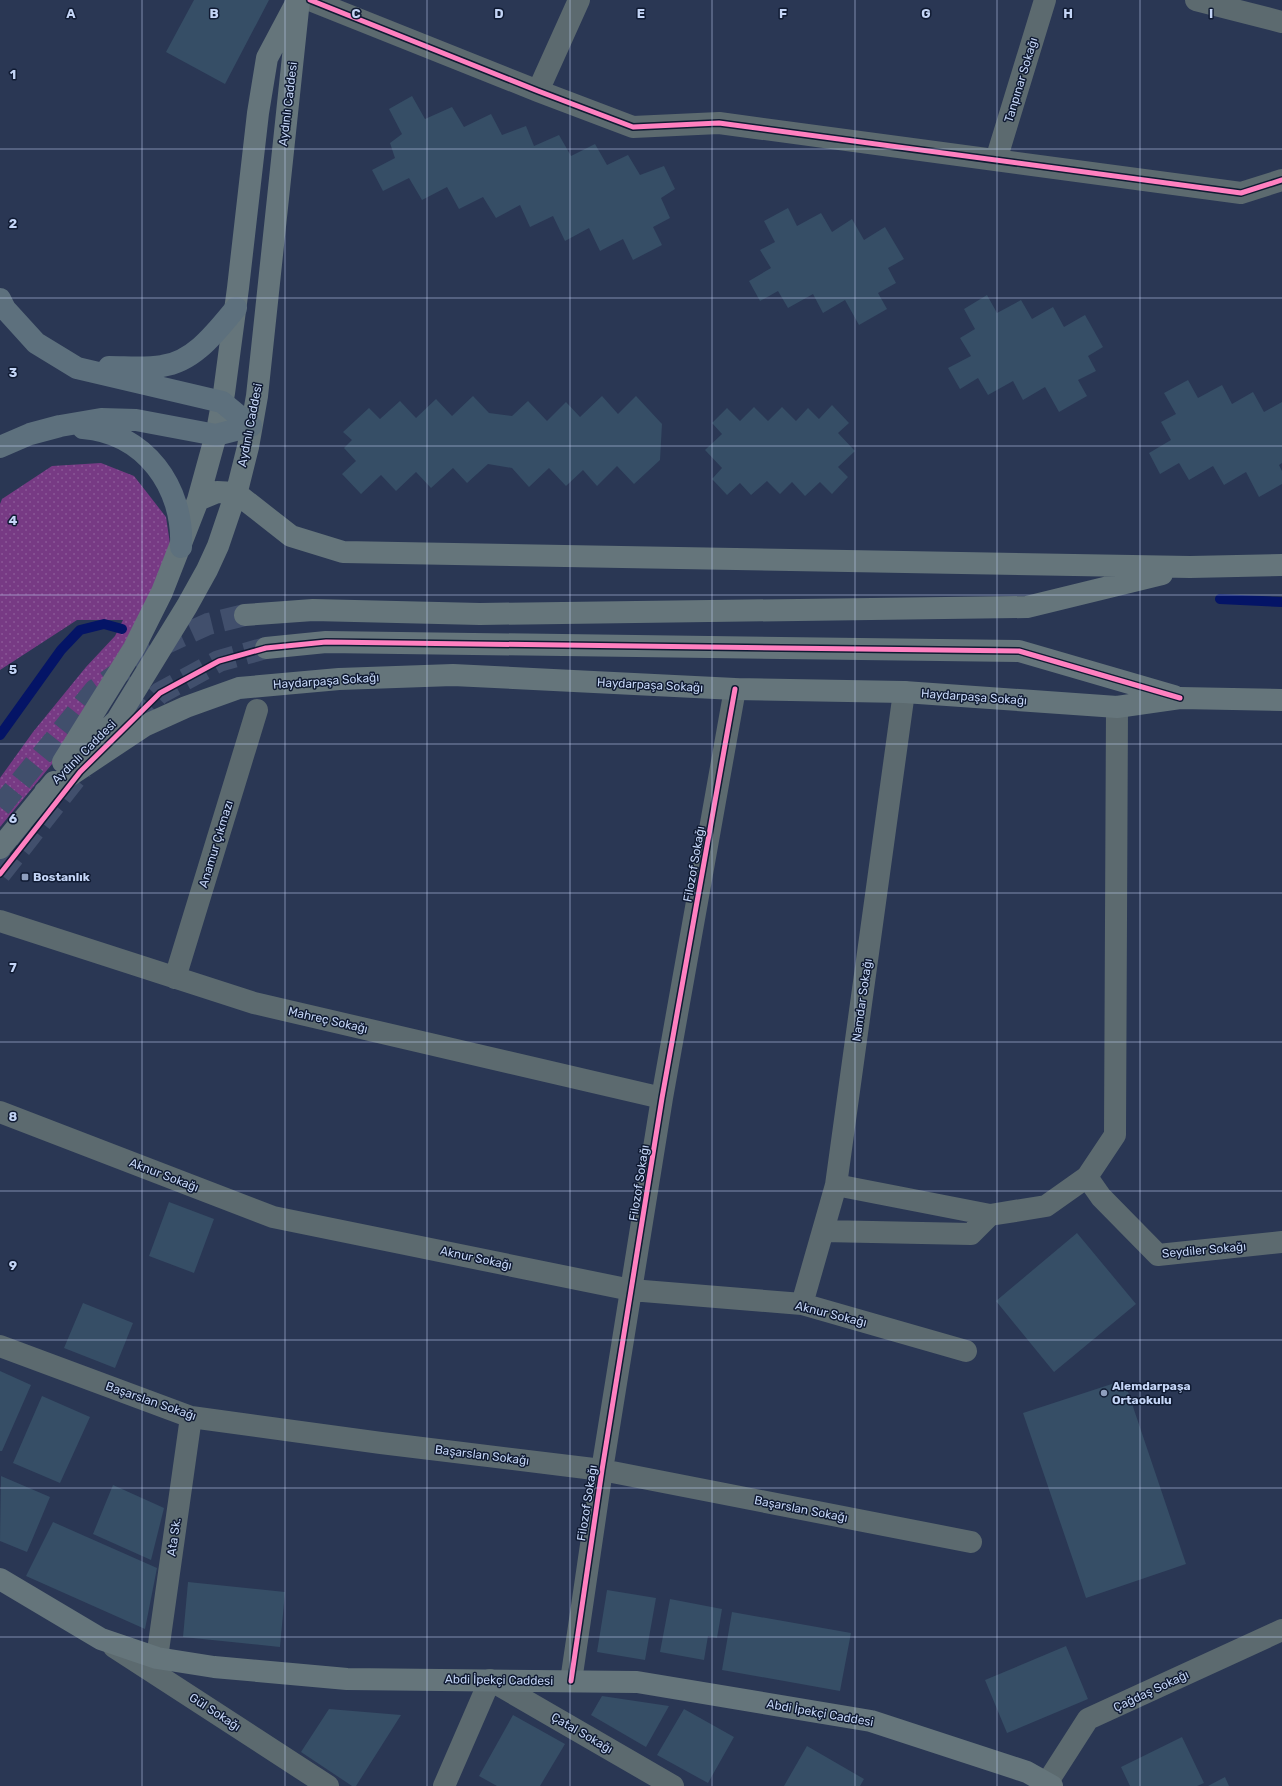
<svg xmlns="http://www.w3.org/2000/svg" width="1282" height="1786" font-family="Rubik,sans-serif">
	<defs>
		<pattern id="grass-dots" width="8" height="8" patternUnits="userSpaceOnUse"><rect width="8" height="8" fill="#773a84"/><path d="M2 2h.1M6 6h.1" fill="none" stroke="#895696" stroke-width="1.8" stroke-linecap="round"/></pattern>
	</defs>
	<rect width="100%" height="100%" fill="#2a3754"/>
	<path fill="url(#grass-dots)" d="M101,463L134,476L166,517L172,557L71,741L0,827V778L33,732L86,667L115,636L123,620H77L0,670V504L2,499L52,466Z"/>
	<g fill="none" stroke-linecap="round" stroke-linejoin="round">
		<path stroke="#041466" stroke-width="10" d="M1220,599L1282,602
			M0,735L61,650L80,630L104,624L122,629"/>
	</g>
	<path fill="#364e66" d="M194,0H269L225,84L166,52Z
		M412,96L425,119L452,107L464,127L491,114L502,135L526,126L534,146L559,135L571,156L595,144L607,165L628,155L640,175L664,166L675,189L661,198L670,218L653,227L662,245L633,260L623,239L600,251L589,228L565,241L553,216L530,227L520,205L496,218L483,197L459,209L447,187L422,200L409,178L383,191L372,170L395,158L390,143L402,134L389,109Z
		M788,208L797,226L821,213L832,232L852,219L864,240L885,227L904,259L888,268L896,283L878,293L887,309L859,325L845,300L823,313L813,294L788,308L778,291L760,301L749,281L771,268L760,250L775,242L764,221Z
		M987,295L997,313L1021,300L1032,319L1053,307L1064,327L1085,315L1103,347L1088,356L1096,371L1078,380L1087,396L1059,412L1045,387L1023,400L1013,381L988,395L978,378L960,389L948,368L971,356L960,338L975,329L964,309Z
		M1188,380L1198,398L1222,385L1232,404L1253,392L1264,412L1282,402V463L1279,465L1282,471V484L1259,497L1246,472L1224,485L1213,466L1189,480L1179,463L1160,474L1149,453L1171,440L1161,422L1176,414L1164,393Z
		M473,396L489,413L512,416L528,401L547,421L566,402L580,417L602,396L618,414L636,396L662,424L660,460L634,484L617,466L597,486L583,470L566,486L549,468L529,487L512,468L488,464L467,483L453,468L431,488L416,472L396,491L381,475L361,494L342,474L356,461L344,448L352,440L343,432L369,408L380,419L400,401L416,418L436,399L452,416Z
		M832,405L849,423L838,433L855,451L838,467L848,477L832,494L820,482L805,496L792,482L780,494L767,481L751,495L740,483L727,495L712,479L722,468L705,450L722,434L712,423L727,408L740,421L754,407L768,421L782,407L796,421L808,408L819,419Z
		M169,1202L214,1219L194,1273L149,1256Z
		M1077,1233L1136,1304L1054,1372L996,1301Z
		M83,1303L133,1323L115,1368L64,1348Z
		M0,1371L31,1385L2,1451H0Z
		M1124,1380L1186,1564L1086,1598L1023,1413Z
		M42,1396L90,1417L60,1483L13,1463Z
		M1,1476L50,1497L27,1552L0,1541Z
		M113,1485L164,1508L151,1560L93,1534Z
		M53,1522L157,1568L145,1629L26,1576Z
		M188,1582L285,1592L280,1647L183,1637Z
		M607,1590L656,1598L645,1660L597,1652Z
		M670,1599L722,1609L717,1638L708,1636L704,1660L660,1652Z
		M732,1612L851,1633L840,1691L722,1670Z
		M1066,1646L1088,1699L1007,1733L985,1680Z
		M602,1696L669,1706L646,1747L591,1715Z
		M329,1709L401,1715L356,1786H352L301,1752Z
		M684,1709L734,1737L708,1783L657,1755Z
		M513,1715L565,1744L540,1786H497L479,1776Z
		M1182,1737L1204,1783L1197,1786H1130L1121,1767Z
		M807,1746L864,1779L860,1786H784Z
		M1225,1777L1229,1786H1208Z"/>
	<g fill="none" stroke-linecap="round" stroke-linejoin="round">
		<path stroke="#414f6c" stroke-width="22" stroke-dasharray="22 11" stroke-linecap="butt" d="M110,743L160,693L219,661L266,648
			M0,807L95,690L151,650L208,624L245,615
			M0,874L82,770"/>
		<path stroke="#5c6a6f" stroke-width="22" d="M310,0L538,91L633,127L719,123L1241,193L1282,180
			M1196,0L1282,22
			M538,91L579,0
			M996,160L1045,0
			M0,921L254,1003L662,1098
			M175,978L257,710
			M0,1112L273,1217L631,1290L802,1304L966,1351
			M1087,1177L1101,1197L1158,1255L1282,1242
			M836,1185L990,1215L1046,1206L1087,1177L1115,1135L1117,707
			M823,1231L971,1234L990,1215
			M802,1304L836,1185L904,692
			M0,1346L191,1417L381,1443L602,1470L971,1542
			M114,1647L328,1786
			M157,1658L191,1417
			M571,1681L602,1470L662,1098L735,689
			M1047,1783L1088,1719L1282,1630
			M444,1786L490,1680L673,1786"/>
		<path stroke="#65757b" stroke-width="22" d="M198,500L217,492L236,493L291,536L343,552L1190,567L1282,565
			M245,615L313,610L480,614L1027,607L1162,574
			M266,648L326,642L1019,651L1174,696
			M79,758L117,720L187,606L207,570L218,546L238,487L248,447L257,396L299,0
			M63,762L134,648L162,592L198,500L217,431L224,393L238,288L258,113L267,58L295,5
			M45,792L144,726L186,707L239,688L339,679L453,675L735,689L904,692L1117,707L1180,698L1282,700
			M0,848L54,782
			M0,1579L101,1639L157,1658L214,1667L347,1679L637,1682L871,1721L1027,1772L1052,1786"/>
		<path stroke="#5d707d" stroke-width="22" d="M0,299L5,309L36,343L77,368L222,402L251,426
			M109,367C126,367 145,369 162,366C194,362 216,332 236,308
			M83,428C145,433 184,487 181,547
			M0,447L30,434L60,426L101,419L136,420L216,435L251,426"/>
		<g stroke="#101b33" stroke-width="8">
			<path id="cycleway" d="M310,0L538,91L633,127L719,123L1241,193L1282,180
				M0,874L80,772L160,693L219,661L266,648L326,642L1019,651L1180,698
				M571,1681L602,1470L662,1098L735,689"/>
		</g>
		<use href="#cycleway" stroke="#ff80c0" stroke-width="5"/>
	</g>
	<path fill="none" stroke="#c4d5f6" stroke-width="1" stroke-opacity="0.55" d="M142,0V1786M285,0V1786M427,0V1786M570,0V1786M712,0V1786M855,0V1786M997,0V1786M1140,0V1786M0,149H1282M0,298H1282M0,446H1282M0,595H1282M0,744H1282M0,893H1282M0,1042H1282M0,1191H1282M0,1340H1282M0,1488H1282M0,1637H1282"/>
	<g fill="#8e9ebd" stroke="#101b33" stroke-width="1.5">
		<rect x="21" y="873" width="8" height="8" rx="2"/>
		<circle cx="1104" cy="1393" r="4"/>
	</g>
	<g text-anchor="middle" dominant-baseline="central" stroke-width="3" stroke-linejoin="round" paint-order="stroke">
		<g font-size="12" fill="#c4d5f6" stroke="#101b33">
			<text transform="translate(1021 80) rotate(-73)">Tanpınar Sokağı</text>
			<text transform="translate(288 104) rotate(-83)">Aydınlı Caddesi</text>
			<text transform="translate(250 425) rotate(-79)">Aydınlı Caddesi</text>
			<text transform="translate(326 681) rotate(-4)">Haydarpaşa Sokağı</text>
			<text transform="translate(650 685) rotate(3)">Haydarpaşa Sokağı</text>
			<text transform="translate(974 697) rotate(4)">Haydarpaşa Sokağı</text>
			<text transform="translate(84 752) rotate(-45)">Aydınlı Caddesi</text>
			<text transform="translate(216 844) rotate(-73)">Anamur Çıkmazı</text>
			<text transform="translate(694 864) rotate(-80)">Filozof Sokağı</text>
			<text transform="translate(862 1000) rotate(-82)">Namdar Sokağı</text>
			<text transform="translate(328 1020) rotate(13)">Mahreç Sokağı</text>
			<text transform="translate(164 1175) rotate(21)">Aknur Sokağı</text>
			<text transform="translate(639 1183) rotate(-81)">Filozof Sokağı</text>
			<text transform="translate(1204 1250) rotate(-5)">Seydiler Sokağı</text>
			<text transform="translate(476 1258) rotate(12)">Aknur Sokağı</text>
			<text transform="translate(831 1314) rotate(14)">Aknur Sokağı</text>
			<text transform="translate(151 1401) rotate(19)">Başarslan Sokağı</text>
			<text transform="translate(482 1455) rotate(7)">Başarslan Sokağı</text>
			<text transform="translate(587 1503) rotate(-81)">Filozof Sokağı</text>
			<text transform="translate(801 1509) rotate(11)">Başarslan Sokağı</text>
			<text transform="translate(174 1537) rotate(-82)">Ata Sk.</text>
			<text transform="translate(499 1680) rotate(1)">Abdi İpekçi Caddesi</text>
			<text transform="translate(1151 1691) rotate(-25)">Çağdaş Sokağı</text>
			<text transform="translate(215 1712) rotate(33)">Gül Sokağı</text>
			<text transform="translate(820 1713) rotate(10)">Abdi İpekçi Caddesi</text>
			<text transform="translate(582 1733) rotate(30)">Çatal Sokağı</text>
		</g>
		<g font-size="12" font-weight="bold" fill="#c4d5f6" stroke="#101b33" text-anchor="start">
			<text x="33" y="877">Bostanlık</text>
			<text x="1112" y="1386">Alemdarpaşa<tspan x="1112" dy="14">Ortaokulu</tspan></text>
		</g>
	</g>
	<g font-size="13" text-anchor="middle" font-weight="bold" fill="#c4d5f6" stroke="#101b33" stroke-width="3" stroke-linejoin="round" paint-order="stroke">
		<text x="71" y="18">A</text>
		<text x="214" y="18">B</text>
		<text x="356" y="18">C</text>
		<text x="499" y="18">D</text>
		<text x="641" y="18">E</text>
		<text x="783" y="18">F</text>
		<text x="926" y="18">G</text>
		<text x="1068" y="18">H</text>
		<text x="1211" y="18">I</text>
		<text x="13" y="79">1</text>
		<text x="13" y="228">2</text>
		<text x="13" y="377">3</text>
		<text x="13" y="525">4</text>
		<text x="13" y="674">5</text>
		<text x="13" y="823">6</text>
		<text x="13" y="972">7</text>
		<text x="13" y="1121">8</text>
		<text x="13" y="1270">9</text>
	</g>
</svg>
